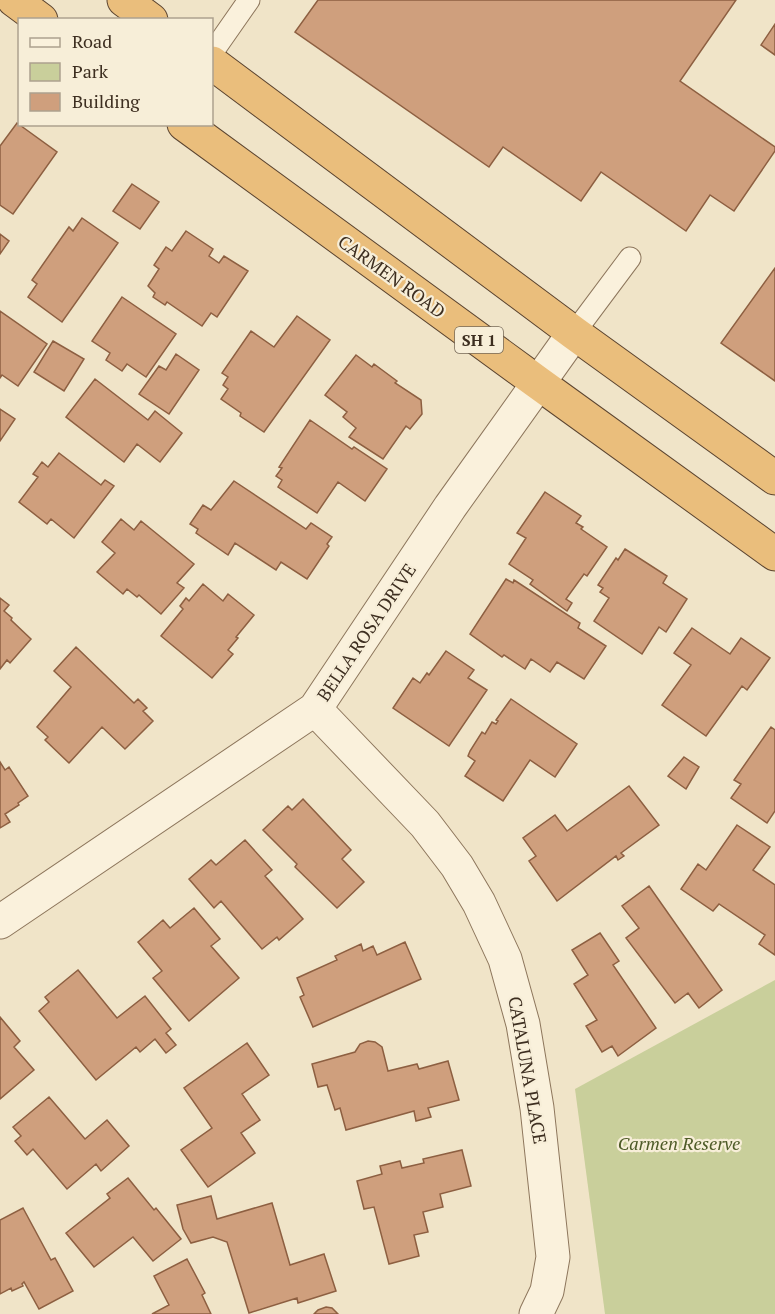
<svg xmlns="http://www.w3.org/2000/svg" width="775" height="1314" font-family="'PT Serif',serif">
	<rect width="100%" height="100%" fill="#f0e4c8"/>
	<path fill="#c9cf9b" d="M775,980V1314H605L575,1089Z"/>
	<path fill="#cf9f7d" stroke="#8d5f41" stroke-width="1.5" d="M318,0H736L680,81L775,147V151L734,211L710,195L686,231L601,172L581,201L503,147L489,167L295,32Z
		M775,24V55L761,45Z
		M17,123L57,152L13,214L0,205V146Z
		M132,184L159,202L140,229L113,211Z
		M82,218L118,243L62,322L28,297L37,284L32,280L69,227L73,231Z
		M186,231L213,249L209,256L219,263L224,256L248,271L217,317L211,313L202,326L167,302L165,305L153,297L155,293L148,286L159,269L154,265L166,247L172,251Z
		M0,234L9,241L0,254Z
		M775,268V381L721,343Z
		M122,297L176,334L146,377L127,364L122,371L106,360L110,353L92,341Z
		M0,311L47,344L18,386L2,375L0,378Z
		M297,316L330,340L264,432L240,416L241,413L221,399L228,389L223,385L228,377L222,373L251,331L274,347Z
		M53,341L84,359L64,391L34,372Z
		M176,354L199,370L169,414L139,394L159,366L166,370Z
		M356,355L372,367L374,364L397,381L395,383L421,400L422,414L410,429L406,426L383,459L349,437L356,428L343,417L347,412L325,395Z
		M95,379L148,420L155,411L182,433L160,462L137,444L124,462L66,417Z
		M0,409L15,419L0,441Z
		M310,420L352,449L354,447L387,469L365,501L338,482L317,513L278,487L282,480L276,476L282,468L279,467Z
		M59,453L101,485L105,480L114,486L74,538L51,519L47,524L19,502L38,477L33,474L42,462L48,467Z
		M234,481L306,529L311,523L332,537L327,544L329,546L307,579L281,562L276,570L235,543L228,555L196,533L198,529L190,524L203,505L211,510Z
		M545,492L581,516L576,523L583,527L581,529L607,547L587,576L584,574L566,599L572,603L567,611L530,584L533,580L509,564L526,538L517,533Z
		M121,519L134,530L141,521L194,564L177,583L184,588L161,614L139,595L137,597L127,589L123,594L97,572L115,553L102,542Z
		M625,549L667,576L663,583L687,599L666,632L659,627L642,654L594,621L609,598L600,592L603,588L598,585L616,558L618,560Z
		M506,579L513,583L514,580L580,623L578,628L606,646L584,679L557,662L550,672L531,659L525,669L504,655L502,657L470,634Z
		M203,584L223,601L228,594L254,615L236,637L238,638L228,650L233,654L212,678L161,636L183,609L180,606L186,598L189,601Z
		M0,598L9,605L4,611L12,618L11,620L31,639L10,663L7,660L0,669Z
		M692,628L730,654L741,638L770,658L747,690L742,686L706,736L662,705L691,665L674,653Z
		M76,647L134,703L138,699L147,708L143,711L153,721L125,749L102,727L69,763L45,740L48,737L37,727L71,687L54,671Z
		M446,651L474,670L468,678L487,690L449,746L393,708L413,678L420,683L427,673L429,675Z
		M511,699L577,744L555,777L530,760L503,801L465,776L475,761L468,756L470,751L482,732L485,734L492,722L496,724L498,721L496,720Z
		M771,727L775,730V811L767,823L731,798L741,784L734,780Z
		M684,757L699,767L686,789L668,776Z
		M0,762L5,770L9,767L28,796L18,803L19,805L5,814L10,822L0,828Z
		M629,786L659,825L621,853L624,856L618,860L616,856L557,901L529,861L536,856L523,838L555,815L567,831Z
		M303,799L351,850L342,859L364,882L337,908L295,867L297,864L263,830L288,806L292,810Z
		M737,825L770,847L753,870L775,885V955L759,944L765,935L719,904L713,911L681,889L698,864L706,870Z
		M245,840L272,870L265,876L303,919L279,940L277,937L262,949L221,901L214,908L189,879L211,860L216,865Z
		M649,886L722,990L699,1008L688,993L675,1003L626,938L639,928L622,906Z
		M194,908L220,939L211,946L239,978L189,1021L153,978L162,971L138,942L163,920L170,928Z
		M600,933L619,961L613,965L656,1028L618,1056L612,1046L602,1052L586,1026L597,1020L574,984L588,975L572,950Z
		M405,942L421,979L313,1027L300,997L304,995L297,978L337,960L335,956L361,944L363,951L373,946L377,955Z
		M78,970L117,1018L145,996L171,1029L166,1033L176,1045L166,1053L155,1039L140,1052L136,1047L96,1080L39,1011L49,1002L45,997Z
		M0,1017L20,1041L14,1047L34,1070L0,1099Z
		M368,1041L375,1042L382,1047L388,1071L417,1064L419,1069L448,1061L459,1100L428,1108L431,1117L416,1121L414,1111L346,1130L340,1108L335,1110L327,1085L318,1087L312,1064L355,1052L360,1044Z
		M247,1043L269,1075L242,1094L260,1120L241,1133L255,1153L208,1187L181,1150L212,1128L184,1088Z
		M49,1097L85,1139L107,1120L129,1146L101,1171L96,1164L67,1189L33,1149L27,1155L15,1141L21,1136L13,1127Z
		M462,1150L471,1186L440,1194L443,1207L423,1212L428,1232L414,1235L419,1256L389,1264L374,1207L364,1209L357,1181L382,1174L380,1166L400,1161L402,1168L424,1163L423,1159Z
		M128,1178L154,1210L156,1208L181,1239L153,1261L133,1237L94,1267L66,1233L110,1198L107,1194Z
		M211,1196L217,1219L272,1203L290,1265L324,1254L336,1291L298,1303L297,1298L249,1313L227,1242L213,1237L191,1243L183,1229L177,1205Z
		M23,1208L51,1260L55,1258L73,1291L39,1309L24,1282L22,1284L23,1286L12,1291L11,1288L0,1294V1220Z
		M187,1259L205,1293L202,1295L211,1314H152L169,1305L154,1276Z
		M326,1307L332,1308L338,1314H314L318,1310Z"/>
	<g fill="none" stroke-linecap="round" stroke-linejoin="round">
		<g stroke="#8d765c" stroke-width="23">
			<path id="service" d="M212,53L249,0
				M574,333L630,258"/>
		</g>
		<g stroke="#8d765c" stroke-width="35">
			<path id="minor" d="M315,709L425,824L457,866L479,903L505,959L523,1024L537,1108L553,1257L547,1291L536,1314
				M0,922L315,709L450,507L574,333"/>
		</g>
		<g stroke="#5b4430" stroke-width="35">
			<path id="trunk" d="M14,0L41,20
				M124,0L151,20
				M212,63L574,333L775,478
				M184,124L537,382L775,554"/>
		</g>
		<use href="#service" stroke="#faf1dc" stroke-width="21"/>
		<use href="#minor" stroke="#faf1dc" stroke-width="33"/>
		<use href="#trunk" stroke="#eabe7c" stroke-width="33"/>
	</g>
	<g text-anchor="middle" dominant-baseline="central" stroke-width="4.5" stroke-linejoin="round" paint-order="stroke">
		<rect fill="#f7eed8" stroke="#756857" stroke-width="1.5" x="455" y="327" width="48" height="26" rx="4.5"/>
		<g font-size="16" font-weight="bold" fill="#3d2e20">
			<text x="479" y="340">SH 1</text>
		</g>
		<g font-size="18" fill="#3d2e20" stroke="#f7eed8">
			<text transform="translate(392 276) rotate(36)">CARMEN ROAD</text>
			<text transform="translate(366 632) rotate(-56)">BELLA ROSA DRIVE</text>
			<text transform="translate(528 1070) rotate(80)">CATALUNA PLACE</text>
		</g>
		<g font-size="18" font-style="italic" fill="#4d5a26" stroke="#f7eed8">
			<text x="679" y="1143">Carmen Reserve</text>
		</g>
	</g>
	<rect x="18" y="18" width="195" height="108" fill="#f7eed8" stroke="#ada18e" stroke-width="1.5"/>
	<rect x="30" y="38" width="30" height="9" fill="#faf1dc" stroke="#ada18e" stroke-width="1.5"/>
	<text x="72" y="48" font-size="18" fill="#3d2e20">Road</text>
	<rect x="30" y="63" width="30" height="18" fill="#c9cf9b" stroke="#ada18e" stroke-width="1.5"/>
	<text x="72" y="78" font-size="18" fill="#3d2e20">Park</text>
	<rect x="30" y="93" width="30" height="18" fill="#cf9f7d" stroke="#ada18e" stroke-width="1.5"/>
	<text x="72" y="108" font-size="18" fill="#3d2e20">Building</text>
</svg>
